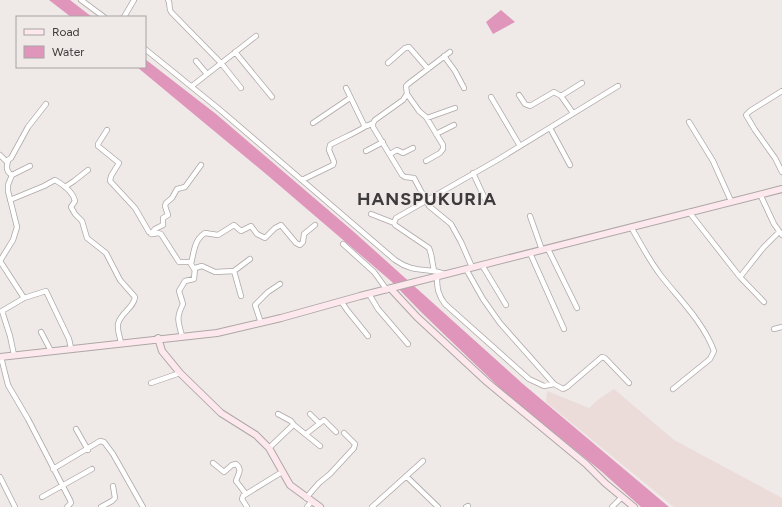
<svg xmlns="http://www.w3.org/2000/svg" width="782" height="507" font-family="Figtree,sans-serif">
	<rect width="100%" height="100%" fill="#efe9e8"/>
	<path fill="#ebdcda" d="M614,389L674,440L782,498V507H674L546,402L547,391L589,408L599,399Z"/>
	<path fill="#e096bb" d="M49,0H70L92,17H71Z
		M501,10L515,22L493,34L486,22Z
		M145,59L216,114L354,232L523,384L669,507H641L601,471L505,393L421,312L391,281L266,174L137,67H145Z"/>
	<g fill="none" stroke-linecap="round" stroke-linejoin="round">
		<g stroke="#ada7a6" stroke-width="6">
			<path id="street" d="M81,0L104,17
				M168,0C171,4 168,8 171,12L221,63L241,88
				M124,17L134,0
				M145,49L219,109L395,260C415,274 425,267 445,274
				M235,52L272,97
				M450,52L408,84L406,86L407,94L403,100L375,120L373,123V127L402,175L405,177L414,178L429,206L451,224L461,242L472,267
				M444,56L455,71L464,88
				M196,61L207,74
				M388,63L405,48L409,47L428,69
				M192,86L256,36
				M346,88L364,125L367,126L373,123
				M782,91L750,111L746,115L755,130L775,158L782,172
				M407,94L419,111L426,117L443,145V149L440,153L426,161
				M519,95L525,104L530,106L554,92L561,96L573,113
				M561,96L582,83
				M491,97L520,146
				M427,118L455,108
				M689,122L713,161L731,201
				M313,123L350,98
				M550,128L570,165
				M107,130L98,144V146L119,163L111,176L110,181L135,208L149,232L153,234L158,233L161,234L179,262H191
				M436,134L454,125
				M366,151L383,142
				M390,154L397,150L403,153L413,148
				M0,155L6,161L11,158L28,127L46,104
				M8,161C6,167 6,172 12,175L30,166
				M473,173L486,201
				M302,180L333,165L334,162L329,150L330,145C342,138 354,134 366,126
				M65,187L74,181L88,170
				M760,194L774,224L782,235
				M10,200L44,186L55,180C62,184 73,192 75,201L71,207L75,214L82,221L87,238L106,253L120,280L135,297C134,308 120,313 118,324C117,330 120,337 121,343
				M689,212L740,277L764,302
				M371,214L394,223
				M530,216L542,250
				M631,227C641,244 650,262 662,277C681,301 703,322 714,351L710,359L673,389
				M151,234L155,229L163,225V218L168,215L165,206L166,203L172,198L177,189L185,187L201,165
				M343,244L374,272L387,290
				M548,249L577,308
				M530,253L564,329
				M0,261L13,240L17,227L8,191V185L12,175
				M0,261L24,298
				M482,265L506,305
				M194,269L191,264C194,252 194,240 205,233L218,235L234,225L241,231L251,226L257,234L265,238L275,228L281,225L296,243L300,245L303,242L304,234L315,225
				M466,269L483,299L500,323L554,384L563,389L567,387L602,357L605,358L629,383
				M234,271L241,296
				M434,271L431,254L429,248L395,225L394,223L396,218L499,159L618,86
				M437,277C437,288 438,295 445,304L529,379L544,386L554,384
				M740,277L763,248L779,232
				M369,294L378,309L408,344
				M341,301L347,310L368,336
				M261,323L255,305L268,292L280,284
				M774,329L782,327
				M41,332L51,351
				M182,336C178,321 176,318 183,304L179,291L185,281L194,279L195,268L202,266L215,272L234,271L250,259
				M14,355L10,336L2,311L24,298L46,291L69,339L71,348
				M1,357L8,385L28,419L70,500L71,503L67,507
				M151,383L180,373
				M278,414L291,421L294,425
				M310,414L319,423
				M76,429L88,450
				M306,434L324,420L336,432
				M269,448L292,426L294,425L320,446
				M213,463L224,472L232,465L236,464C243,470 238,474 236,481L246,494
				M53,469L100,441L104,442L113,454L143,507
				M406,476L438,507
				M0,477L15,507
				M42,497L92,469
				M306,498L319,483L330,474L354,448L355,444L344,433
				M101,507L112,501L115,498L113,486
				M247,507L242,499L243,496L282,472
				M307,507L311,502
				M372,507L423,461
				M466,507L468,506
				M612,507L622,497"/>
		</g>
		<g stroke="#ada7a6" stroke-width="8">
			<path id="secondary" d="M391,289L417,317L487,382L586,464L605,483L634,507
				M158,338L162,351L180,373L221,413L256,435L269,448L290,485L320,507
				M0,357L217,333L281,318L360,296L782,189"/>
		</g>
		<use href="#street" stroke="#fff" stroke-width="4.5"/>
		<use href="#secondary" stroke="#fde9ed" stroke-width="6"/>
	</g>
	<g text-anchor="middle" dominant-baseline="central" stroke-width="3" stroke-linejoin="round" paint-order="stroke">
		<g font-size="18" font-weight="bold" letter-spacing="1" fill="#3d3b3b" stroke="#efe9e8">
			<text x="427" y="199">HANSPUKURIA</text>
		</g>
	</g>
	<rect x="16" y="16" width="130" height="52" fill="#efe9e8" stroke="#a8a3a3"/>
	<rect x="24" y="29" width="20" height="6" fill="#fde9ed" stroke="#a8a3a3"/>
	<text x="52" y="36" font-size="12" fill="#3d3b3b">Road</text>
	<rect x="24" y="46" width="20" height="12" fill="#e096bb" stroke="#a8a3a3"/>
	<text x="52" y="56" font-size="12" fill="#3d3b3b">Water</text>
</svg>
